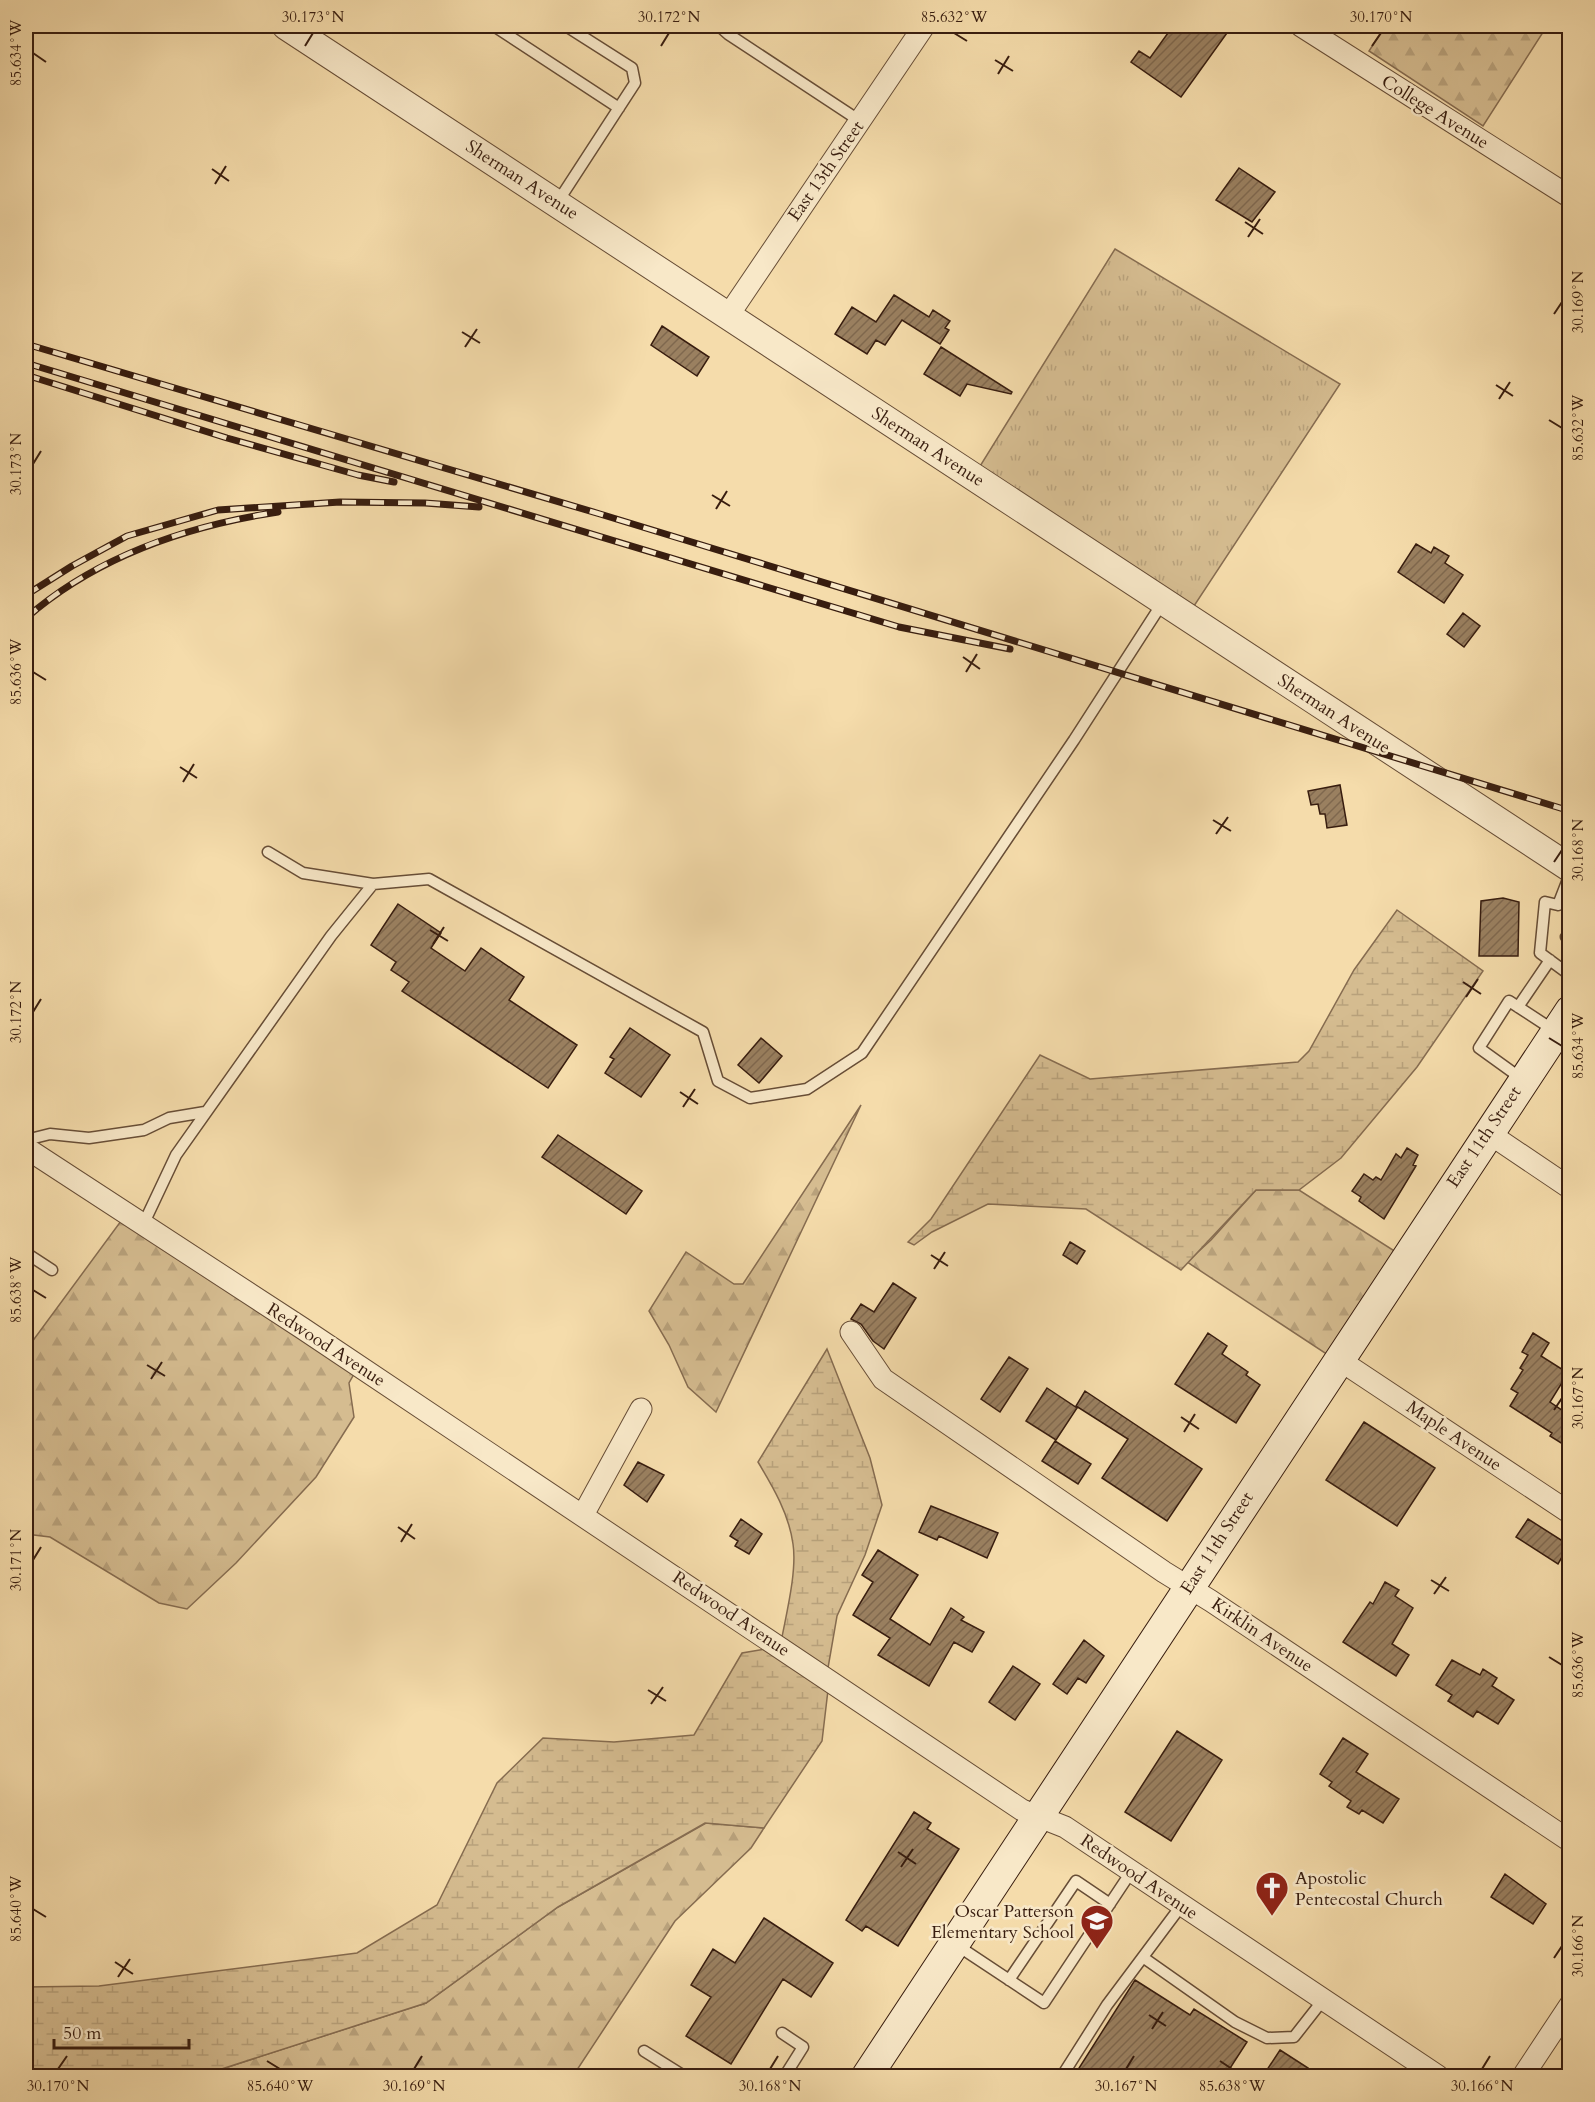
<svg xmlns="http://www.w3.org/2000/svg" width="1595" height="2102" font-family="Cardo,serif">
	<defs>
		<pattern id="forest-firs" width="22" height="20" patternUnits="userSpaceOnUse" patternTransform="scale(1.5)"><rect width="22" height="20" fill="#d5bc90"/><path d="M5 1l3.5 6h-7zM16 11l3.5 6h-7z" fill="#b8a17b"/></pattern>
		<pattern id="wetland-marsh" width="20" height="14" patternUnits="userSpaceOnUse" patternTransform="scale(1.5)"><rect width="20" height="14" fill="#d5bc90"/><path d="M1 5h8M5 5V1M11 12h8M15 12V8" fill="none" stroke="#b8a17b"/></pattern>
		<pattern id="park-tufts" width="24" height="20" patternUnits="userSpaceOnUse" patternTransform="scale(1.5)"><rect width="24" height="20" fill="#d5bc90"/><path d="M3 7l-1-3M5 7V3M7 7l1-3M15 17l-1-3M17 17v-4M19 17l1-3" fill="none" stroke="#b8a17b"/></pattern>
		<pattern id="building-hatch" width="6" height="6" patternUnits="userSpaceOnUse" patternTransform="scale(1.5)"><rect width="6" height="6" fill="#9a8060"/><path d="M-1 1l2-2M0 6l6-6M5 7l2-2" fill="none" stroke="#7f684e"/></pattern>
	</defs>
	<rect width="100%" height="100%" fill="#f5dcab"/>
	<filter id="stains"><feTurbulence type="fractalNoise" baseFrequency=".00333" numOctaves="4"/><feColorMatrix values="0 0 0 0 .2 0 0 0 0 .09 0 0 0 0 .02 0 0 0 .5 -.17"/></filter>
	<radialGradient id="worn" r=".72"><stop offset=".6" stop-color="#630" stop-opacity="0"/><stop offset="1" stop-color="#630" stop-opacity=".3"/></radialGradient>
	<path fill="url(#forest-firs)" stroke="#866c50" stroke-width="1.5" d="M1385,26H1547L1483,126L1369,51Z
		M861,1105L716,1412L688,1387L669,1345L649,1311L686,1252L734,1284H743Z
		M1256,1190H1299L1396,1252L1328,1355L1187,1262L1211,1240Z
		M121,1221L354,1374L349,1383L354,1417L316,1477L236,1563L187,1609L159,1603L50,1537L26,1534V1350Z
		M706,1823L764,1828L751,1848L675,1921L573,2076H200L426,2003L558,1907Z"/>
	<path fill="url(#wetland-marsh)" stroke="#866c50" stroke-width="1.5" d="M1397,910L1483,971L1417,1067L1341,1158L1299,1190H1256L1181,1270L1086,1209L988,1204L932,1232L914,1245L908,1242L931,1219L1040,1055L1090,1079L1298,1062L1309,1051L1354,970Z
		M827,1349L870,1458L882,1505L865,1555L837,1616L828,1668L782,1637C787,1611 797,1570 793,1544C789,1514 773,1487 758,1462Z
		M766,1649L828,1690L822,1741L764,1828L705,1823L558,1907L426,2003L200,2076H26V1987L99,1986L357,1953L437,1905L497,1783L543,1738L614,1742L694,1735L742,1653Z"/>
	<path fill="url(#park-tufts)" stroke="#866c50" stroke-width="1.5" d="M1115,249L1340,384L1194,606L977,471Z"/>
	<path fill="url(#building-hatch)" stroke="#381d0f" stroke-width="1.5" d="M1173,26H1232L1181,97L1131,62L1139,51L1150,58Z
		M1239,168L1275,192L1252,222L1216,200Z
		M894,295L929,317L933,310L950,321L945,328L949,330L940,344L902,320L885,345L876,340L867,354L835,334L852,307L876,322Z
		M662,326L709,357L697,376L651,345Z
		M941,347L1012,392L1011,394L967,384L960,396L924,374Z
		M1416,544L1431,553L1434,547L1449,556L1445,563L1463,575L1444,603L1398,572Z
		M1463,613L1480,626L1464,647L1447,634Z
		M1340,785L1347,825L1327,828L1325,814H1320L1318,804L1311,805L1308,791Z
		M1503,898L1519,902L1518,956H1479L1481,901Z
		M398,904L441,933L431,948L465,971L481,948L524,977L509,1000L577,1045L548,1088L402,991L409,982L391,970L396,962L371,945Z
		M630,1028L670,1055L641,1097L605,1073L614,1059L610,1057Z
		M761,1038L782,1056L759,1083L738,1065Z
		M558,1135L642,1191L626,1214L542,1157Z
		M1407,1148L1418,1155L1413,1165L1416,1166L1384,1219L1359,1201L1361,1197L1352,1191L1364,1174L1373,1180L1376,1177L1381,1180L1396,1154L1401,1158Z
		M1070,1242L1085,1251L1077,1264L1063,1255Z
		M893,1283L916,1298L884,1349L873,1341L861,1324L851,1319L861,1304L874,1312Z
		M1208,1333L1227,1346L1222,1354L1248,1372L1246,1375L1260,1385L1236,1423L1175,1384Z
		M1533,1333L1549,1343L1541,1356L1568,1373L1550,1402L1569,1415V1448L1550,1436L1552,1433L1510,1406L1518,1393L1511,1389L1523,1370L1520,1368L1528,1355L1522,1352Z
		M1009,1357L1028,1369L1000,1412L981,1399Z
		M1047,1388L1077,1408L1056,1440L1026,1421Z
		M1085,1391L1202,1469L1167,1521L1102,1478L1128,1439L1076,1406Z
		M1364,1422L1435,1468L1397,1526L1326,1480Z
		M1055,1441L1091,1464L1078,1484L1042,1461Z
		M638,1462L664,1475L647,1502L624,1485Z
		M931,1506L998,1533L987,1558L939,1536L937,1540L919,1532Z
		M741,1519L762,1534L749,1554L735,1546L738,1541L730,1536Z
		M1528,1519L1569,1545L1558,1564L1516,1537Z
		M878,1550L918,1575L890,1619L930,1645L951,1608L964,1617L961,1620L984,1632L972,1652L954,1642L929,1686L878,1655L890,1638L853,1615L873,1582L862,1575Z
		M1385,1582L1399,1590L1395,1596L1413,1608L1392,1644L1409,1655L1396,1676L1343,1642L1370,1602L1373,1604Z
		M1084,1640L1104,1656L1086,1683L1078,1678L1067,1694L1053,1684Z
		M1452,1660L1480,1675L1483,1669L1497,1678L1492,1686L1514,1700L1498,1724L1477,1711L1473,1717L1448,1701L1452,1695L1436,1685Z
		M1013,1666L1040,1684L1015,1720L989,1702Z
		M1177,1731L1222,1760L1171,1841L1125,1812Z
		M1343,1738L1368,1754L1356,1772L1399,1799L1383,1823L1362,1810L1359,1814L1347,1807L1351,1801L1329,1786L1332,1782L1320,1774Z
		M914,1812L931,1823L927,1829L959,1849L898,1946L866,1926L862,1931L846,1920Z
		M1505,1874L1546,1904L1533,1924L1491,1897Z
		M764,1918L833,1963L811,1997L783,1979L731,2064L686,2036L711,1997L691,1985L713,1949L735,1963Z
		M1135,1980L1190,2015L1194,2009L1247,2042L1225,2076H1074Z
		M1280,2050L1308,2068L1302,2076H1263Z"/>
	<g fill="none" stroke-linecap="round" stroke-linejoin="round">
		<g stroke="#674d36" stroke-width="13">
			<path id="service" d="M494,26L619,108
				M719,26L728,34L860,121
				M557,203L635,83L632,68L566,26
				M268,852L303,873L373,884
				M1570,874L1558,905L1545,902L1540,953L1570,975
				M1566,937H1570
				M1567,973L1570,959
				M1518,1007L1550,960
				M1522,1079L1479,1048L1509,1001L1555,1031
				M26,1140L50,1134L89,1138L144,1130L169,1118L205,1112
				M143,1225L176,1155L331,936L373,884L429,879L703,1032L718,1081L750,1098L807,1089L862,1053L1074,740L1163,602
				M26,1253L52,1270
				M955,1944L1044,2003L1131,1872
				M1144,1958L1235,2022L1267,2038L1294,2037L1323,2000
				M1009,1980L1076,1881L1110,1904
				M782,2033L803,2047L786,2074
				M644,2051L684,2076
				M1062,2076L1107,2005L1181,1906"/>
		</g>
		<g stroke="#674d36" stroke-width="23">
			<path id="minor" d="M1301,26L1570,197
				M728,316L924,26
				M1487,1132L1570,1188
				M26,1148L302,1328L1022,1810L1065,1827L1438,2076
				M851,1332L883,1379L1164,1572L1211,1601L1570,1841
				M1338,1359L1570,1513
				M583,1515L641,1409
				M1523,2076L1570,2005"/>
		</g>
		<g stroke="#674d36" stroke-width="29">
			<path id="tertiary" d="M286,26L1570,868"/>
		</g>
		<g stroke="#381d0f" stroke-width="32">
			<path id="secondary" d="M867,2076L1570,1011"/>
		</g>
		<use href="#service" stroke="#f8e8c8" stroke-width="10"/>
		<use href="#minor" stroke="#f8e8c8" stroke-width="21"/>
		<use href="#tertiary" stroke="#f8e8c8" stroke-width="27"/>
		<use href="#secondary" stroke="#f8e8c8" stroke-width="30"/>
		<g stroke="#381d0f" stroke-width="7">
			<path id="rail" d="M26,344L600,514L1570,811
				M26,363L899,627L1010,649
				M26,375L227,438L358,475L394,482
				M26,595L72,566L127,536L218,510L340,502L425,503L479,507
				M26,618C97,556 186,526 278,512"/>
		</g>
		<use href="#rail" stroke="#f8e8c8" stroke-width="4.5" stroke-dasharray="14" stroke-linecap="butt"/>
	</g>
	<path fill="none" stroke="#381d0f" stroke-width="2" d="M954,33L967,41M305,46L313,33M661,46L669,33M1372,46L1381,33M33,53L46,62M995,60L1013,71M998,74L1009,56M212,169L229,181M215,184L226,166M1245,222L1263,234M1248,237L1260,219M1554,314L1562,302M462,332L480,343M465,347L477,329M1496,385L1513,396M1499,399L1510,382M1549,420L1562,428M33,464L41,451M712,495L730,506M716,509L727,491M963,657L980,669M33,672L46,680M966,672L977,654M180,767L197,778M183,782L194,764M1213,820L1231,831M1216,834L1228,817M1554,862L1562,850M430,930L448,941M433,944L444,927M1463,982L1481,994M1466,997L1478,979M33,1012L41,999M1549,1038L1562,1046M680,1092L698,1104M683,1107L695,1089M931,1255L948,1266M934,1269L945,1252M33,1290L46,1298M147,1365L165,1376M151,1379L162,1362M1554,1410L1562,1398M1181,1417L1199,1429M1184,1432L1195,1414M398,1527L415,1539M401,1542L412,1524M33,1560L41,1547M1431,1580L1449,1591M1434,1594L1446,1577M1549,1657L1562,1665M648,1690L666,1701M651,1704L663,1687M898,1852L916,1864M901,1867L913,1849M33,1909L46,1917M1554,1958L1562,1946M115,1962L133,1974M118,1977L130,1959M1149,2015L1166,2026M1152,2029L1163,2012M267,2061L280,2069M1220,2061L1232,2069M58,2069L67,2056M414,2069L422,2056M770,2069L778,2056M1126,2069L1134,2056M1482,2069L1490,2056"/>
	<defs>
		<g id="church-pin" transform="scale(1.725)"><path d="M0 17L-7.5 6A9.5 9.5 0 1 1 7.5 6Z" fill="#8f2418" stroke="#f8e8c8"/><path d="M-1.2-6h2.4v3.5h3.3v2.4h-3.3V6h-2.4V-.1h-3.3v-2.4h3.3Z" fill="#fff"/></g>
		<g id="school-pin" transform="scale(1.725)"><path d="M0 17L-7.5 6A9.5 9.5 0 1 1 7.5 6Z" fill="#8f2418" stroke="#f8e8c8"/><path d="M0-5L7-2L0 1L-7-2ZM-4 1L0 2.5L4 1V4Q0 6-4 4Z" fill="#fff"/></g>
	</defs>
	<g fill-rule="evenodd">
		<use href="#church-pin" x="1272" y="1888"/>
		<use href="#school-pin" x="1097" y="1921"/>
	</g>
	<g text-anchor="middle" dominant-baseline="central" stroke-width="5" stroke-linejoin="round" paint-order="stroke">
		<g font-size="18" fill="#381d0f" stroke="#f8e8c8">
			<text transform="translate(1435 112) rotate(32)">College Avenue</text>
			<text transform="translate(826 171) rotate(-55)">East 13th Street</text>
			<text transform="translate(522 180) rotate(33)">Sherman Avenue</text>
			<text transform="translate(928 447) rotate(33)">Sherman Avenue</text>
			<text transform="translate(1334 714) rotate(33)">Sherman Avenue</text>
			<text transform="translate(1484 1137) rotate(-56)">East 11th Street</text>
			<text transform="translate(326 1345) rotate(33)">Redwood Avenue</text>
			<text transform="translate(1454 1436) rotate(34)">Maple Avenue</text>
			<text transform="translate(1217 1543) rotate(-57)">East 11th Street</text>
			<text transform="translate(731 1614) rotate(34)">Redwood Avenue</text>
			<text transform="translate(1262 1635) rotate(34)">Kirklin Avenue</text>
			<text transform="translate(1139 1877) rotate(34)">Redwood Avenue</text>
		</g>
		<g font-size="18" fill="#381d0f" stroke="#f8e8c8" text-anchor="start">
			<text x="1295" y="1878">Apostolic<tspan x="1295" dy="21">Pentecostal Church</tspan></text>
			<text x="1074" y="1911" text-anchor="end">Oscar Patterson<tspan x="1074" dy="21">Elementary School</tspan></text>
		</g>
	</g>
	<rect width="1595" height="2102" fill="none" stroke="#f5dcab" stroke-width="66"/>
	<path d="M54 2039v9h135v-9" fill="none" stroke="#381d0f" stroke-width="3"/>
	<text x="63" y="2039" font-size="18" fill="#381d0f" stroke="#f8e8c8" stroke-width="4.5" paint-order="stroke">50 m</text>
	<rect x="33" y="33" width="1529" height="2036" fill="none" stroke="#381d0f" stroke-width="2"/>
	<g font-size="15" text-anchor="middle" fill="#381d0f">
		<text x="313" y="22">30.173°N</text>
		<text x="669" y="22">30.172°N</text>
		<text x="954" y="22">85.632°W</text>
		<text x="1381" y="22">30.170°N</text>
		<text transform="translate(16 53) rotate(-90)" y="5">85.634°W</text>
		<text transform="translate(1578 302) rotate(-90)" y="5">30.169°N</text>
		<text transform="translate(1578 428) rotate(-90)" y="5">85.632°W</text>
		<text transform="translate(16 464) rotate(-90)" y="5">30.173°N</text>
		<text transform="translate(16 672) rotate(-90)" y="5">85.636°W</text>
		<text transform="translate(1578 850) rotate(-90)" y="5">30.168°N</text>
		<text transform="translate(16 1012) rotate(-90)" y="5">30.172°N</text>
		<text transform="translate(1578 1046) rotate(-90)" y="5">85.634°W</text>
		<text transform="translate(16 1290) rotate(-90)" y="5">85.638°W</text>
		<text transform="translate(1578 1398) rotate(-90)" y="5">30.167°N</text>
		<text transform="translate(16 1560) rotate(-90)" y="5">30.171°N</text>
		<text transform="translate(1578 1665) rotate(-90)" y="5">85.636°W</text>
		<text transform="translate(16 1909) rotate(-90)" y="5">85.640°W</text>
		<text transform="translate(1578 1946) rotate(-90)" y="5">30.166°N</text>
		<text x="58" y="2091">30.170°N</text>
		<text x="280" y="2091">85.640°W</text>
		<text x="414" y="2091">30.169°N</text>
		<text x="770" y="2091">30.168°N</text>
		<text x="1126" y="2091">30.167°N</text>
		<text x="1232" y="2091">85.638°W</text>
		<text x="1482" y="2091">30.166°N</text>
	</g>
	<rect width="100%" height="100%" filter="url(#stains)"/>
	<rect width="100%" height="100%" fill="url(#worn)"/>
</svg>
